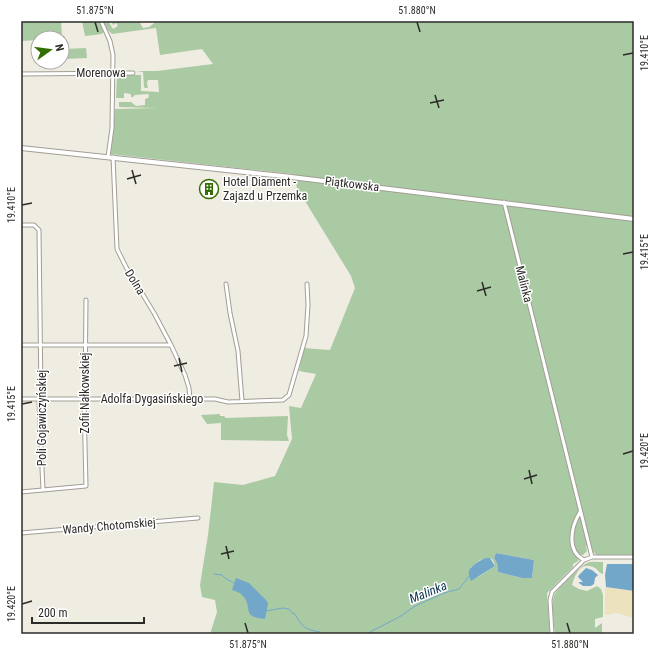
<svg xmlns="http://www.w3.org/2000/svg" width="655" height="655" font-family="'Roboto Condensed',sans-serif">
	<rect width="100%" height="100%" fill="#efece2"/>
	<path fill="#aacaa4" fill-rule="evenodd" d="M38,21H61L62,37L38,38V40L21,41V22Z
		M82,21H99L104,31L102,34L85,36Z
		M103,21H108L113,29L118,26L116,23L113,25L111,21H139L143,28L149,27L157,21H634V555H597L593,552L591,545L586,546L587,551L583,555H578V561L573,564V567L547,593L550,634H210L217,612L215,600L202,597L200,585L208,535L214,482L243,485L275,476L292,439L289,406L301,408L316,374L299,371L304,348L330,350L355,288L351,276L297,188L293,174L110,154L115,109L157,108L119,107V102H131L136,106L145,105V99L148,98L149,96L148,94L135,95L133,97H131V94L124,93V98H116L117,75H141V91L159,92L158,80H148L147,83L148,88H145L144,87L143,72L136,71H157L213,64L202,49L160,55L156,28L112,34L108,30ZM496,553L534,560L532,578H522L498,572L497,563L494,558ZM490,558L493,560L495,566L478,577L470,568L480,560Z
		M86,48L87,58L64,59L65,49Z
		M220,414V416H224L226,418L288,416L287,435L289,441L221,440V423L207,424L201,415Z
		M603,562V574C599,573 598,570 595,568C581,560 575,574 572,585L579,589L587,591L597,586L601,589L603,595V617L595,619V628L602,623V634H555C554,624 551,605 554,596C555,591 582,565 587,563C591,561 598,562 603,562Z"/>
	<path fill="#ece2bd" d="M605,587L634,591V618L616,613L605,615Z"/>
	<path fill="#73a7ca" d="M496,553L534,560L532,578H522L498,572L497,563L494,558Z
		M486,558H490L495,566L471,581C470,578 468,573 469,571C470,566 482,559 486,558Z
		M607,564H634V591L606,587L605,575Z
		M586,568L592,570L598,575L595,578L594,584L591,586H583L579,583V582H583L578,577L579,575Z
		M236,578L249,583L266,600L268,603L265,619C239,617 255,606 241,594C239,592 235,591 232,590Z"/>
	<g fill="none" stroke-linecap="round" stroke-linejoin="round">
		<path stroke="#73a7ca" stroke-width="1" d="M214,574L222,575L225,578L234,583
			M266,611L283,608L289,609L292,613L295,614C302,627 306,630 320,632L321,634
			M366,634L401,616L415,606L444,593L459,589L470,575"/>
		<g stroke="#a29e95" stroke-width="5">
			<path id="minor" d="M101,21L110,41L113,55L112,128L108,157
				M21,74L133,73
				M113,157L117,249L126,267L154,313L171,345L185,375L189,388L190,399
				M504,202L592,557
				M21,225H34L39,230L41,397L39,402L43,490
				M226,284L230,313L238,351L242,401
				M21,345H171
				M21,399H215L228,402L283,400L289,395L306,336L308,305L307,284
				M21,492L86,486L84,402L85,397L86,300
				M580,512C571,527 566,551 584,560
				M21,533L198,518
				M552,634L550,600L552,592L584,560L592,557H634"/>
		</g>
		<g stroke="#a29e95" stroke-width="6">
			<path id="secondary" d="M21,148L283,176L634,219"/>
		</g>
		<use href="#minor" stroke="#fff" stroke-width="3"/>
		<use href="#secondary" stroke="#fff" stroke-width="4"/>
	</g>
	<path fill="none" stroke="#2d2b28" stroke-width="1.5" d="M95,22L98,32M417,22L420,32M623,55L633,53M435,95L439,108M430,103L444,100M132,170L136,184M127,179L141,175M22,205L32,203M623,254L633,252M482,282L486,296M477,291L491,287M179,358L182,372M174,366L187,363M22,404L32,402M623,454L633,451M529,470L532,484M524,479L537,475M226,546L229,559M221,554L234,551M22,604L32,601M245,623L248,633M567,623L570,633"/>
	<defs>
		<g id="building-ring" transform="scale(1)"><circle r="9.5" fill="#fff" stroke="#336f00" stroke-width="1.5"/><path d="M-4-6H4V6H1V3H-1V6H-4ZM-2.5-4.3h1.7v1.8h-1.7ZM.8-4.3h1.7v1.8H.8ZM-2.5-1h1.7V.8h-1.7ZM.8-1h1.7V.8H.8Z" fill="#336f00"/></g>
	</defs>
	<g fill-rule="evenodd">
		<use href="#building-ring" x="209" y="189"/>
	</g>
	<g text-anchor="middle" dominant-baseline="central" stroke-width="3" stroke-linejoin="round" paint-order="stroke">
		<g font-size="12" fill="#2d2b28" stroke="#fff">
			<text x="101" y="73">Morenowa</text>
			<text transform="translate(352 184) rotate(7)">Piątkowska</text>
			<text transform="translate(135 282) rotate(58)">Dolna</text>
			<text transform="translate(524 284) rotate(76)">Malinka</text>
			<text transform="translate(85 393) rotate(-90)">Zofii Nałkowskiej</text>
			<text x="152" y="399">Adolfa Dygasińskiego</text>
			<text transform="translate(42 418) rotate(-90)">Poli Gojawiczyńskiej</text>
			<text transform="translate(109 526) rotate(-5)">Wandy Chotomskiej</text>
		</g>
		<g font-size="12" fill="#2d2b28" stroke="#fff" text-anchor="start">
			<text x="223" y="182">Hotel Diament -<tspan x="223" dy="14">Zajazd u Przemka</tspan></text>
		</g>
		<g font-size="13" font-style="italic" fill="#07344d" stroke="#fff">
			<text transform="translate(428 592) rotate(-22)">Malinka</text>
		</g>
	</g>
	<rect width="655" height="655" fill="none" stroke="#ffffff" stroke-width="44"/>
	<g transform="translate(50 50) rotate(76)"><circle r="19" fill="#ffffff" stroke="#abaaa9"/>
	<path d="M0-3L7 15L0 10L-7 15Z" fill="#336f00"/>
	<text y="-6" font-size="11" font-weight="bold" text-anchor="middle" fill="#2d2b28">N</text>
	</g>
	<path d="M32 617v6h112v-6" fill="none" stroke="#2d2b28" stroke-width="2"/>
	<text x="38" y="617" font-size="12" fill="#2d2b28" stroke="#ffffff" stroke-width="3" paint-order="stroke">200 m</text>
	<rect x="22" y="22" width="611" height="611" fill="none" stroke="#2d2b28" stroke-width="1.5"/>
	<g font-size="10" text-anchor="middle" fill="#2d2b28">
		<text x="95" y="14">51.875°N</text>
		<text x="417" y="14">51.880°N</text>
		<text transform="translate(644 53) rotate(-90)" y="4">19.410°E</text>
		<text transform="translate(11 205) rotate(-90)" y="4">19.410°E</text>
		<text transform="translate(644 252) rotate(-90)" y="4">19.415°E</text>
		<text transform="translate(11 404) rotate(-90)" y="4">19.415°E</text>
		<text transform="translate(644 451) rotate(-90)" y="4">19.420°E</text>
		<text transform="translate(11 604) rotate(-90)" y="4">19.420°E</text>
		<text x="248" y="648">51.875°N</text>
		<text x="570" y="648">51.880°N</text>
	</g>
</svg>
